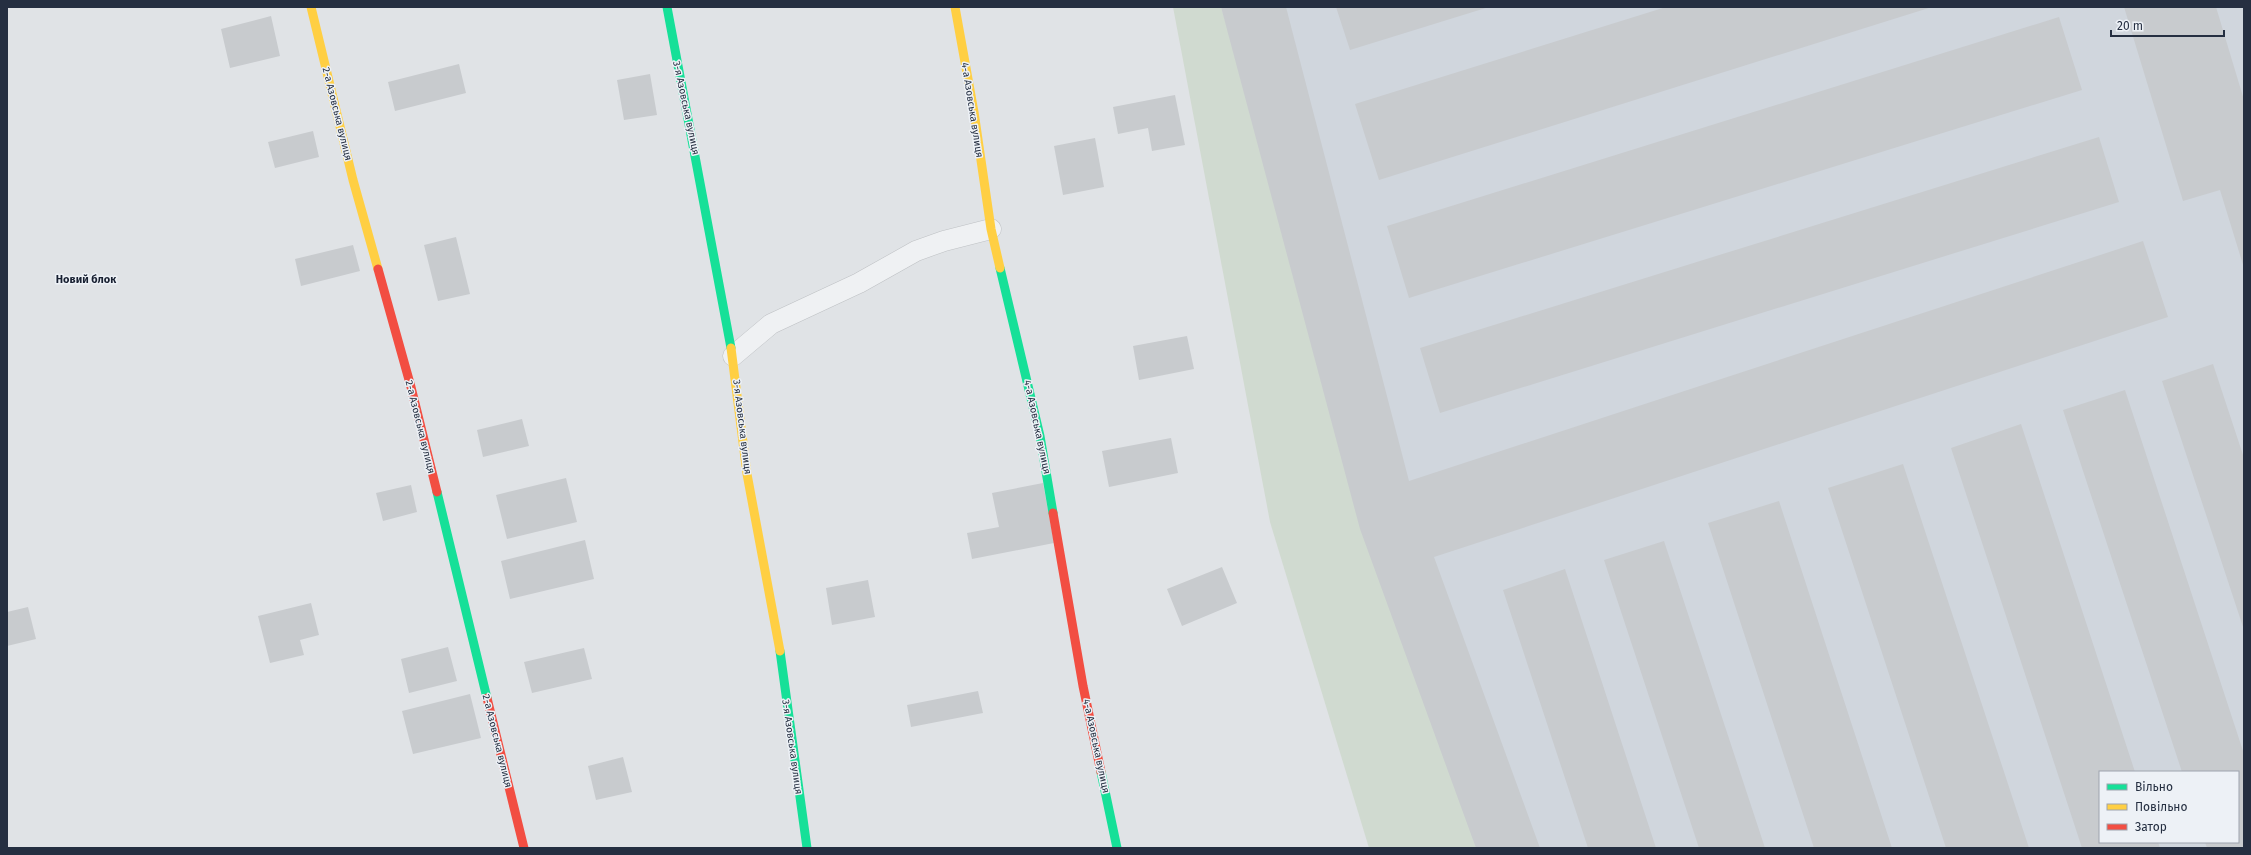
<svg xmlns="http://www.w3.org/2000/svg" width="2251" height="855" font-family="'Fira Sans',sans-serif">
	<rect width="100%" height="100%" fill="#e0e3e6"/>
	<path fill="#d0d6dd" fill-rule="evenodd" d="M1221,7H2244V848H1476ZM2100,772H2238V842H2100Z"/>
	<path fill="#d0dad0" d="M1173,7H1221L1476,848H1369L1270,522Z"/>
	<path fill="#c8cbce" d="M1221,7H1286L1409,481L2143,241L2168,317L1434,557L1540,848H1476L1360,529Z
		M1336,7H1489L1350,50Z
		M1666,7H1932L1379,180L1355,104Z
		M2124,7H2216L2244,100V268L2220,190L2183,201Z
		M271,16L280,56L230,68L221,29Z
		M2059,17L2082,90L1409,298L1387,226Z
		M459,64L466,93L395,111L388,82Z
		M650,74L657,115L624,120L617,80Z
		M1175,95L1185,145L1152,151L1148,128L1118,134L1113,107Z
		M313,131L319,157L275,168L268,142Z
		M2099,137L2119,202L1440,413L1420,348Z
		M1095,138L1104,187L1063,195L1054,146Z
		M456,237L470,294L438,301L424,245Z
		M353,245L360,271L301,286L295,259Z
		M1187,336L1194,369L1139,380L1133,346Z
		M2213,364L2244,458V630L2162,381Z
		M2125,390L2244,754V848H2207L2205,842H2238V772H2182L2063,410Z
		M522,419L529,446L483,457L477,430Z
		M2021,424L2135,772H2100V842H2158L2160,848H2082L1951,448Z
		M1171,438L1178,473L1109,487L1102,451Z
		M1903,464L2029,848H1946L1828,488Z
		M566,478L577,522L507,539L496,495Z
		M1043,483L1054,543L972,559L967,533L999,527L992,493Z
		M411,485L417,512L383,521L376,493Z
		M1779,501L1892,848H1814L1708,523Z
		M585,540L594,579L510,599L501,561Z
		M1664,541L1765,848H1699L1604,560Z
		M1222,567L1237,603L1182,626L1167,589Z
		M1565,569L1656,848H1588L1503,590Z
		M868,580L875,617L832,625L826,588Z
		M311,603L319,635L300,640L304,655L270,663L258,616Z
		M28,607L36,639L7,646V612Z
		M448,647L457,681L409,693L401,659Z
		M584,648L592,679L532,693L524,662Z
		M978,691L983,713L911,727L907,705Z
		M470,694L481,738L413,754L402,711Z
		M623,757L632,792L596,800L588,766Z"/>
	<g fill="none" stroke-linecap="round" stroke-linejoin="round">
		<g stroke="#bec1c4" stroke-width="21">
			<path id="lane" d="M733,356L771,324L859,283L916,251L944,241L991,229"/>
		</g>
		<use href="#lane" stroke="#eff1f3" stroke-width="20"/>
		<path stroke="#16e098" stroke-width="9" d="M667,7L731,348
			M1000,268L1040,436L1053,513
			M437,492L487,698
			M780,651L807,848
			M1101,772L1117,848"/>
		<path stroke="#ffcf43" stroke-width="9" d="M311,7L353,180L378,269
			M955,7L974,112L991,229L1000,268
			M731,348L747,474L780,651"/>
		<path stroke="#f24e42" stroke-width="9" d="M378,269L411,387L437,492
			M1053,513L1083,686L1101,772
			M487,698L524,848"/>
	</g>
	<g text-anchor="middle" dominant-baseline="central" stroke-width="3" stroke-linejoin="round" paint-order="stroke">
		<g font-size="10" fill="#252f41" stroke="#edf1f6">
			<text transform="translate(686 108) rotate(78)">3-я Азовська вулиця</text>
			<text transform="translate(972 110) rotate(81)">4-а Азовська вулиця</text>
			<text transform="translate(337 114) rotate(76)">2-а Азовська вулиця</text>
			<text transform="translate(420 427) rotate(76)">2-а Азовська вулиця</text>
			<text transform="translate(742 427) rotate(83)">3-я Азовська вулиця</text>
			<text transform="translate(1037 427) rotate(78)">4-а Азовська вулиця</text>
			<text transform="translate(497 741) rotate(76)">2-а Азовська вулиця</text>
			<text transform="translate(1096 746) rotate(78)">4-а Азовська вулиця</text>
			<text transform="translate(792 747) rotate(82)">3-я Азовська вулиця</text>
		</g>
		<g font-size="11" font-weight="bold" fill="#182031" stroke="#edf1f6">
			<text x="86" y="279">Новий блок</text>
		</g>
	</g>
	<rect width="2251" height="855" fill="none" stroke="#252f41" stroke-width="16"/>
	<rect x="2099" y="771" width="140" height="72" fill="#edf1f6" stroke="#9da3ae"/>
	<rect x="2107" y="784" width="20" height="6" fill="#16e098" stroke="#9da3ae"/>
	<text x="2135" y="791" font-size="12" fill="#252f41">Вільно</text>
	<rect x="2107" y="804" width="20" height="6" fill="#ffcf43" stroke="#9da3ae"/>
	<text x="2135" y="811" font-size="12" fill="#252f41">Повільно</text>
	<rect x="2107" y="824" width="20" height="6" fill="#f24e42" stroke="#9da3ae"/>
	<text x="2135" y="831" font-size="12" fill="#252f41">Затор</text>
	<path d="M2111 30v6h113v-6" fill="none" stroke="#252f41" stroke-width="2"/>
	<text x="2117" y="30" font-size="12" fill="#252f41" stroke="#edf1f6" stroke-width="3" paint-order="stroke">20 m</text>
</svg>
